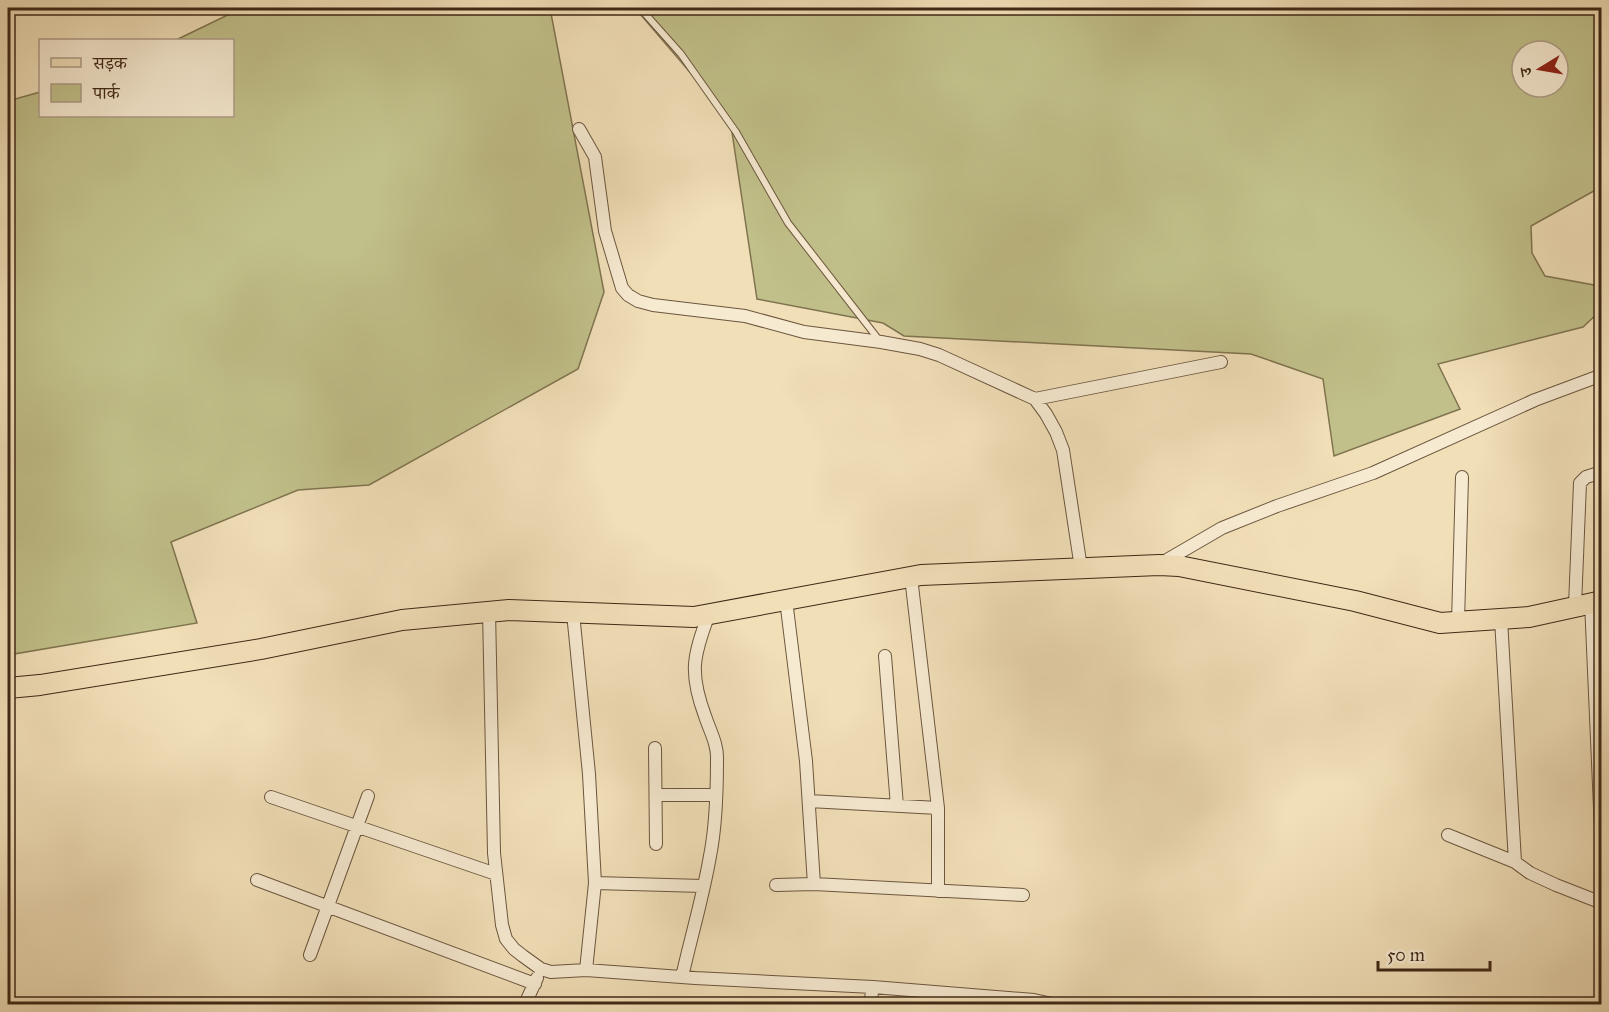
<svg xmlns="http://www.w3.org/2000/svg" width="1609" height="1012" font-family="'IM FELL Great Primer','Noto Serif Devanagari',serif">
	<rect width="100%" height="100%" fill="#f1dfb8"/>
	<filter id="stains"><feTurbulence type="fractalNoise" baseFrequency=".00333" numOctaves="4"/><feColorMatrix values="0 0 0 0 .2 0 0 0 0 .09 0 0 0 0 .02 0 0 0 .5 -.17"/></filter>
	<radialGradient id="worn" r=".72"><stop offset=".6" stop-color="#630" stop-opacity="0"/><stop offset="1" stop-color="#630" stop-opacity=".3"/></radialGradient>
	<path fill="#c1c08a" stroke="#807450" stroke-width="1.5" fill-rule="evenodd" d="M242,8H550L604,292L578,369L369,485L298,490L171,542L197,623L8,655V101L40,92V116H232V40H176Z
		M635,8H1601V187L1531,226L1532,253L1545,276L1594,285L1601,310L1583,327L1438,364L1460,409L1334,456L1323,379L1251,354L904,336L883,323L757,299L730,119ZM1522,51H1558V87H1522Z"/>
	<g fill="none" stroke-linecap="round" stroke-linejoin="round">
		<g stroke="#6c563e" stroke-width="8">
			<path id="service" d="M640,8L681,54L736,132L788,223L879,340"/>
		</g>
		<g stroke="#6c563e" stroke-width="14">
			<path id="minor" d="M579,129L595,157L605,231L622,288L628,295L638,301L653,305L745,316L804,332L881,342L920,349L939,355L1035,399L1046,414L1056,432L1063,450L1081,568
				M1035,399L1221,362
				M1160,564L1222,528L1277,506L1373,473L1535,400L1602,375
				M911,577L938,808V891
				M786,600L806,761L814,884
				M1591,602L1602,854
				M1575,606L1580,483L1586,477L1602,472
				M489,611L494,853L502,925L506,939L514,949L523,956L541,969L551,972L586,970L695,978L873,987L1034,1000L1052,1004
				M573,613L589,774L595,883L586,970
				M1501,619L1515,862
				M1458,622L1462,477
				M885,656L897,806
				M655,748L656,844
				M657,795H715
				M271,797L496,874
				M809,801L938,808
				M1448,835L1515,862L1530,873L1556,885L1602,903
				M257,880L535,984
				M595,883L703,886
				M776,885L814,884L1023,895
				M310,955L368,796
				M682,977C691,937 703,897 710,856C716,826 717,791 717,760C718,745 710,731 705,716C689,673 693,656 709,614
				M525,1004L537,978
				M870,1004L873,987"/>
		</g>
		<g stroke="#3f2816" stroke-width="22">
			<path id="primary" d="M8,688L40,685L261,649L402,620L509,610L694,617L921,575L1159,565L1179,566L1355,601L1440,623L1529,617L1602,601"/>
		</g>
		<use href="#service" stroke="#f6ead1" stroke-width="6"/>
		<use href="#minor" stroke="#f6ead1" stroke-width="12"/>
		<use href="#primary" stroke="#f1dfb8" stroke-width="20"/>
	</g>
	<rect width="1609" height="1012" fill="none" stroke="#f1dfb8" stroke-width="30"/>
	<rect x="9" y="9" width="1591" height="994" fill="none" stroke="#3f2816" stroke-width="3"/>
	<rect x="15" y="15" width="1579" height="982" fill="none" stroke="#3f2816" stroke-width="1.5"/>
	<rect x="39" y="39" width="195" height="78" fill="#f6ead1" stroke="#ad9c86" stroke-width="1.5"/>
	<rect x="51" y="58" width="30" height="9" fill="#f1dfb8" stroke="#ad9c86" stroke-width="1.5"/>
	<text x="93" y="69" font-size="18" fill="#3f2816">सड़क</text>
	<rect x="51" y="84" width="30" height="18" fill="#c1c08a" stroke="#ad9c86" stroke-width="1.5"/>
	<text x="93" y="99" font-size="18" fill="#3f2816">पार्क</text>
	<g transform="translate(1540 69) rotate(259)"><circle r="28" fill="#f6ead1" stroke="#ad9c86" stroke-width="1.5"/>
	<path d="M0-4.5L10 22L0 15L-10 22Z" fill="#8f2418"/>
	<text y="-9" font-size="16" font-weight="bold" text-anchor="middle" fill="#3f2816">उ</text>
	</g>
	<path d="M1378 961v9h112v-9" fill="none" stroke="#3f2816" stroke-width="3"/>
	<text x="1387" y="961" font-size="18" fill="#3f2816" stroke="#f6ead1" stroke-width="4.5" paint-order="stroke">50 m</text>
	<rect width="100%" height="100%" filter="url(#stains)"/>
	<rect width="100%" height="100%" fill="url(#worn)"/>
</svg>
